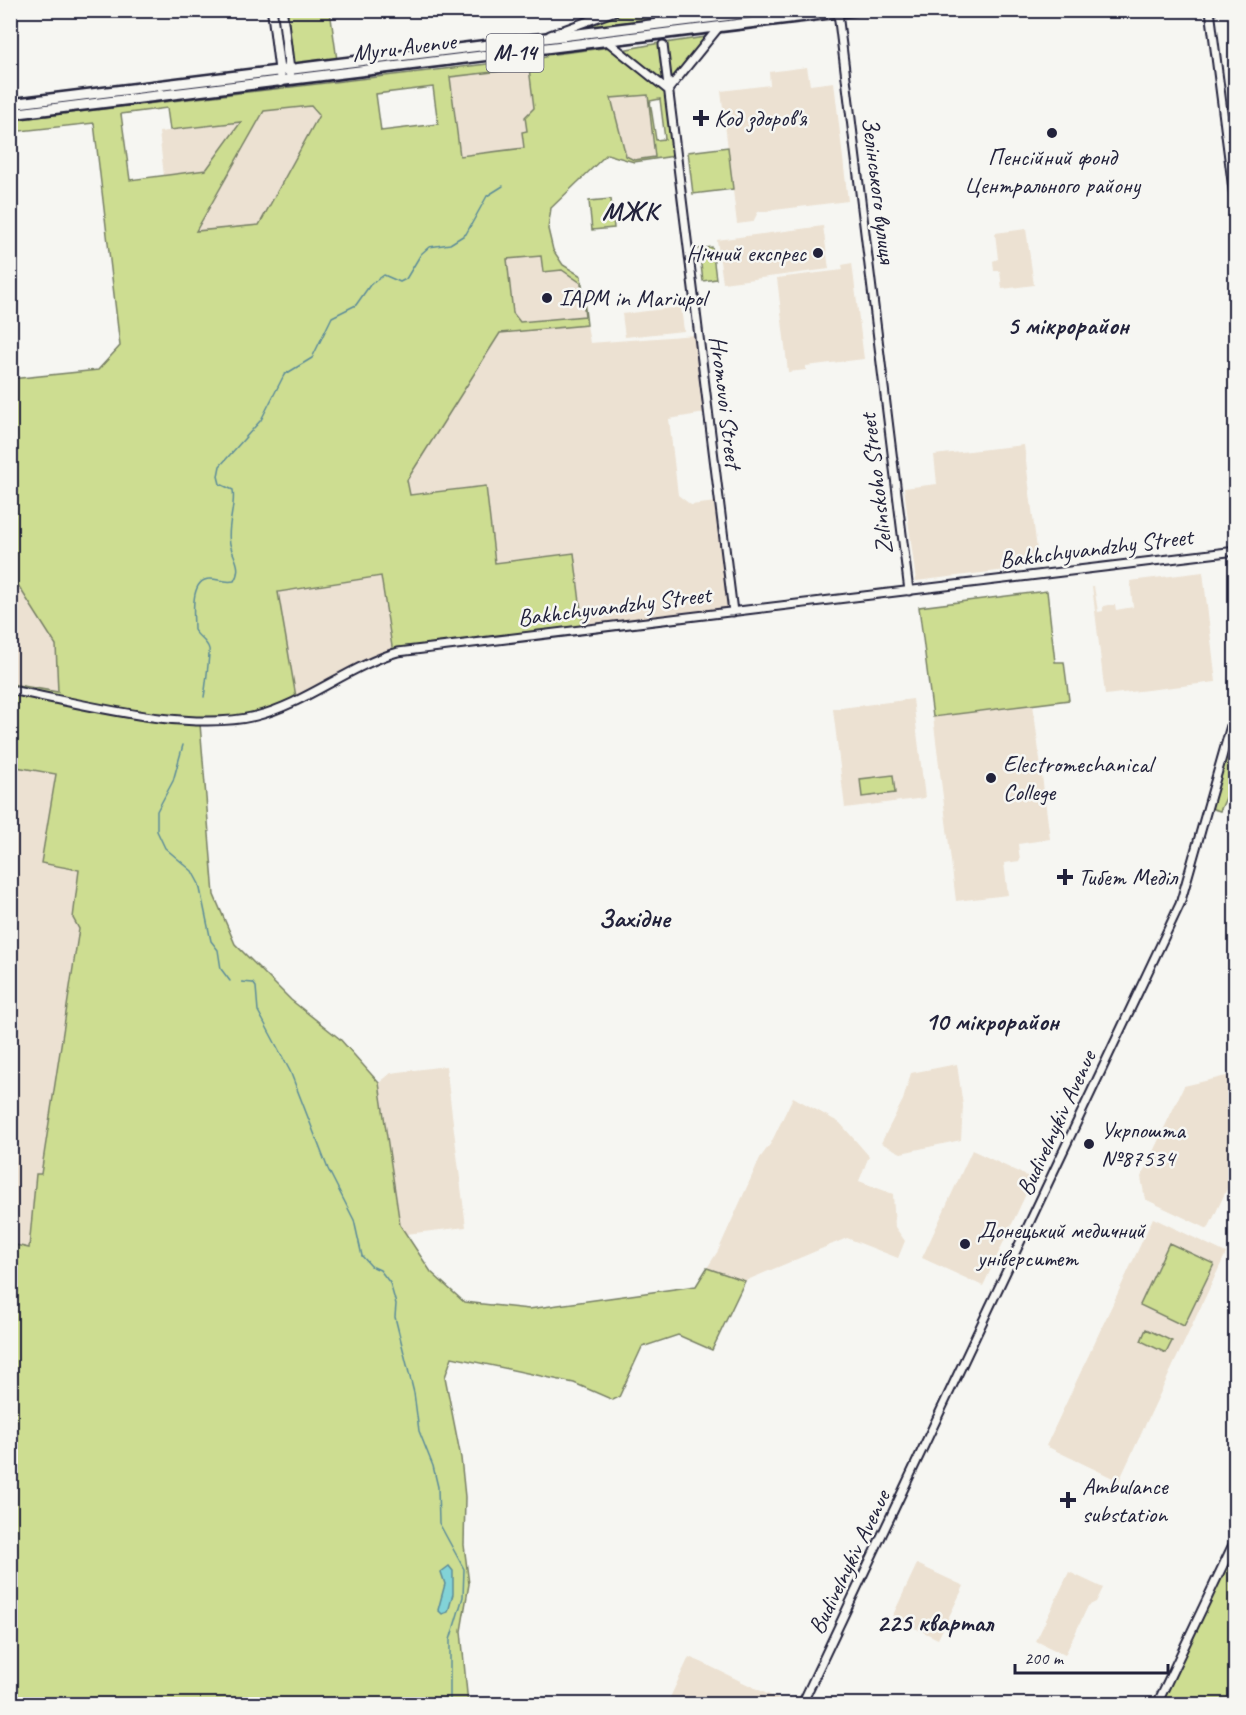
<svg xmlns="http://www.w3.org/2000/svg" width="1246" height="1715" font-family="Caveat,sans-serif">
	<rect width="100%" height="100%" fill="#f6f6f2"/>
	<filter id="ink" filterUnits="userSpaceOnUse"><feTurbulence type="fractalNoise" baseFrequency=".0167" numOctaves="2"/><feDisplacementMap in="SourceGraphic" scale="12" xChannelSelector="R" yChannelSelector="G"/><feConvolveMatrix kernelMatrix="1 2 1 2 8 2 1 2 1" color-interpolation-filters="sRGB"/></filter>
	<g filter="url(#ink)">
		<path fill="#ece1d2" d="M807,67L810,85L834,82L848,201L758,212L753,222L737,224L721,91L770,85L769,72Z
			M529,68L534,108L527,132L522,133L524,148L460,156L450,77Z
			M648,95L655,157L634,160L626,156L610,97Z
			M312,106L319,115L259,225L196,231L264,111Z
			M242,122L206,170L164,176L159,132Z
			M823,226L829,269L723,283L717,240Z
			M1026,229L1034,285L1002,289L1000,271H994L993,261L998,259L995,233Z
			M541,256L581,283L585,316L520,322L513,313L507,259Z
			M852,263L864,359L806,366V370L788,372L777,278L843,270L842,265Z
			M681,307L684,331L625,337L622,314Z
			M587,325L590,343L696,335L705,413L669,419L678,495L691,505L716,502L730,609L583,627L495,563L409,495L407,480L500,333Z
			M1024,445L1039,566L916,581L904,488L937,484L934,455Z
			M1203,572L1216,682L1105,695L1092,586H1094L1098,612L1103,611V606L1109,605H1115L1116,610L1133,607L1130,581Z
			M381,576L393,653L296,697L278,592Z
			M11,581L16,582L56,645L58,693L11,684Z
			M913,699L925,798L845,808L833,709Z
			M1033,704L1050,839L1018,844L1020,861L1004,863L1008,895L956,901L933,717Z
			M11,766L56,773L41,863L79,870L73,918L79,929L41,1175H36L29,1248L11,1244Z
			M957,1064L963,1106L961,1140L901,1153L881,1143L903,1100L911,1073Z
			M446,1066L466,1227L406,1234L400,1225L379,1083L391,1073Z
			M1235,1074V1172L1208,1229L1145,1199L1141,1177L1184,1086Z
			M793,1097L840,1123L869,1156L859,1181L893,1194L895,1227L905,1241L898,1258L847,1238L745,1281L707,1268L718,1251L760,1158L771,1143Z
			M972,1150L1033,1179L983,1286L922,1258Z
			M1153,1218L1226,1253L1119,1481L1046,1446Z
			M917,1564L964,1586L938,1639L892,1617Z
			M1069,1572L1103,1588L1096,1602L1088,1606L1065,1655L1036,1641Z
			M689,1657L701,1662L788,1704H667Z"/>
		<path fill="#cddd91" stroke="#788066" stroke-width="1.5" fill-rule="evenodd" d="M285,11H330L337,60L292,65Z
			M624,11H655L658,20L581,30L577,27Z
			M705,37L707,39L670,84L665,43Z
			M660,43L665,84L622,50Z
			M611,47L666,91L674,156L634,162L607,154L551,208L548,229L553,250L563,265L581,276L587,325L500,333L407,480L410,495L486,486L495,563L574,553L583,627L393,653L381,576L278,592L296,697C282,703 268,711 253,714C174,729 87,702 11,687V684L58,692L56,645L16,582L11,581V379L98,370L120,346L94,123L11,132V120L546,57L547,55ZM529,68L534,108L525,117L527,131L522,132L524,148L460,156L450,77ZM433,87L438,124L381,131L376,94ZM648,95L655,157L634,160L626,156L611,98ZM660,99L665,139L656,140L650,101ZM311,106L319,115L259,225L196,231L264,111ZM167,108L170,130L241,122L206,170L130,180L121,114ZM541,256L543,272L562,270L581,283L585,316L520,322L513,313L507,259Z
			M728,147L733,189L693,194L688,152Z
			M611,199L614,228L592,230L589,201Z
			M712,247L716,279L703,281L699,249Z
			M1047,591L1055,662H1064L1069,700L933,717L919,607Z
			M10,693L200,724L214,895L235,944L291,1000L340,1039L379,1083L400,1225L431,1272L464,1302L529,1309L696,1286L707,1268L745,1281L712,1350L678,1335L642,1347L619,1397L613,1400L574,1383L452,1357L445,1377L461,1458L465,1497L464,1545L469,1584L461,1631L468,1704H11V1244L29,1248L36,1174H41L79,929L73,918L79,870L41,863L56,774L11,766Z
			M1235,718V778L1220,811L1210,808Z
			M893,775L895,793L862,797L860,779Z
			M1169,1243L1214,1264L1184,1326L1140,1305Z
			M1146,1329L1172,1341L1166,1353L1141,1341Z
			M1235,1539V1704H1156Z"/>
		<path fill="#82d3d7" stroke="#5c8c99" stroke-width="1.5" d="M449,1566L453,1571V1594L448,1612L442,1614L438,1610L445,1584L441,1572Z"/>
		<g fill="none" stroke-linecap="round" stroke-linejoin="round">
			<path stroke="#5c8c99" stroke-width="1.5" d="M204,697C205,692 210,651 209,649C207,641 198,637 194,630C194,616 189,579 210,579C219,579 225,583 234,581C243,567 233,557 230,544C226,526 236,508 233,490L220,484L218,476L220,466L261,420L284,375L312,358L332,317L356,305L370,285L384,275L400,282L406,279L421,254L429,247L450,244L466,234L487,196L503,186
				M183,745L173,781L157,811V831L165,848L192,871L199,884L211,941L218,950L221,969L230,981
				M242,982L253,983L256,987L258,1011L290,1071L328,1169L354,1220L362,1256L371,1266L380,1270L390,1283L396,1304L395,1317L414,1393L419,1431L433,1466L438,1487L439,1523L464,1569L463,1597L450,1640V1704"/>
			<g stroke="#22223b" stroke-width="11">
				<path id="secondary" d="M658,10L659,18
					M1210,10L1236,213
					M838,13L909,591
					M550,35L618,10
					M607,41L668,90
					M663,45L733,612
					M668,90L719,27
					M10,690C81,703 186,733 256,716C305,704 351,665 398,652L1236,551
					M802,1704L1180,904L1236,708
					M1157,1704L1236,1538"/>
			</g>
			<g stroke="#22223b" stroke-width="12">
				<path id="primary" d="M272,10L281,82
					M282,10L290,74"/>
			</g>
			<g stroke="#22223b" stroke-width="14">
				<path id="highway" d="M10,104L772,10
					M10,114L855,10"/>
			</g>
			<use href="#secondary" stroke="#f6f6f2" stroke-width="7"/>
			<use href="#primary" stroke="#f6f6f2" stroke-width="8"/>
			<use href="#highway" stroke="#f6f6f2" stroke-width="9"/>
		</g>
	</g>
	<g fill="#22223b" stroke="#f6f6f2" stroke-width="2">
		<path d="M698 109h6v6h6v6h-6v6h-6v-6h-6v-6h6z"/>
		<circle cx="1052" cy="133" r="6"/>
		<circle cx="818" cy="253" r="6"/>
		<circle cx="547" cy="298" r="6"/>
		<circle cx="991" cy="778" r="6"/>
		<path d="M1062 868h6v6h6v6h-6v6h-6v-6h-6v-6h6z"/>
		<circle cx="1089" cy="1144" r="6"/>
		<circle cx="965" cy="1244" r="6"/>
		<path d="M1065 1491h6v6h6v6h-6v6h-6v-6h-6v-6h6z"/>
	</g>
	<g text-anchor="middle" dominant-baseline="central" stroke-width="5" stroke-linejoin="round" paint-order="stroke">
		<rect fill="#f6f6f2" stroke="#626272" stroke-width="1.5" x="486.5" y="34" width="57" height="38" rx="4.5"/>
		<g font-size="22" font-weight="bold" fill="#22223b">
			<text x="515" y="53">М-14</text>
		</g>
		<g font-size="24" fill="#22223b" stroke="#f6f6f2">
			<text transform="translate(404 47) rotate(-7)">Myru Avenue</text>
			<text transform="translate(879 190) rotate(83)">Зелінського вулиця</text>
			<text transform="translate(726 402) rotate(83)">Hromovoi Street</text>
			<text transform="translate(876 484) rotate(-97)">Zelinskoho Street</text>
			<text transform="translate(1096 548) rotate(-7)">Bakhchyvandzhy Street</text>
			<text transform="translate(614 606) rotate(-7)">Bakhchyvandzhy Street</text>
			<text transform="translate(1056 1123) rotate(-65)">Budivelnykiv Avenue</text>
			<text transform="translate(849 1562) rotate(-64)">Budivelnykiv Avenue</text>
		</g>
		<g font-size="24" fill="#22223b" stroke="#f6f6f2" text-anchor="start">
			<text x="714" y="118">Код здоров'я</text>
			<text x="1052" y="157" text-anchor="middle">Пенсійний фонд<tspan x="1052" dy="28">Центрального району</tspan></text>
			<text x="806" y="253" text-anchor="end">Нічний експрес</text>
			<text x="559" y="298">IAPM in Mariupol</text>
			<text x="1003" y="764">Electromechanical<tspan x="1003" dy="28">College</tspan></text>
			<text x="1078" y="877">Тибет Меділ</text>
			<text x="1101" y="1130">Укрпошта<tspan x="1101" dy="28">№87534</tspan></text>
			<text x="977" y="1230">Донецький медичний<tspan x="977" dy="28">університет</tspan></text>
			<text x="1082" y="1486">Ambulance<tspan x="1082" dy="28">substation</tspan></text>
		</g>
		<g font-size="26" font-weight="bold" fill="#22223b" stroke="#f6f6f2">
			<text x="630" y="211">МЖК</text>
			<text x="1068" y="325">5 мікрорайон</text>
			<text x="634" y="918">Західне</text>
			<text x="992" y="1021">10 мікрорайон</text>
			<text x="935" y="1622">225 квартал</text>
		</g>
	</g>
	<rect width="1246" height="1715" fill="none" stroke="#f6f6f2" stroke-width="36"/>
	<rect x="18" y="18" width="1210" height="1679" fill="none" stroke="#22223b" stroke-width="2" filter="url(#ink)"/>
	<path d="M1015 1664v9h153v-9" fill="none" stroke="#22223b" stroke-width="3"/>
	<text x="1024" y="1664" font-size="18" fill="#22223b" stroke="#f6f6f2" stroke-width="4.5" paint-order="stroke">200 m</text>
</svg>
